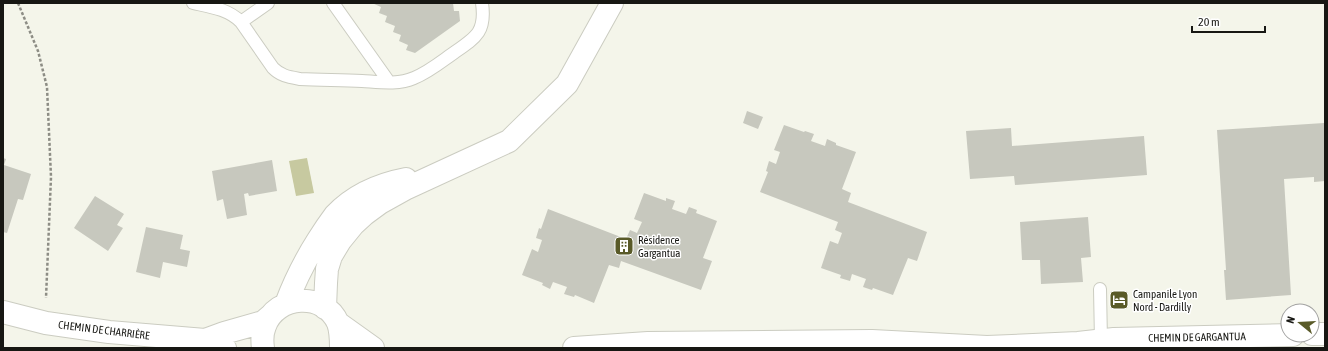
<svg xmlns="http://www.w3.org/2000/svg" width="1328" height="351" font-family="'Asap Condensed',sans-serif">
	<rect width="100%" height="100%" fill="#f4f5ea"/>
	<path fill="#c7c9a0" d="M307,158L314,193L296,196L289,161Z"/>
	<path fill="#c7c8be" d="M372,3H453L454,11H459L460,21L415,53L406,50L408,45L399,41L401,35L393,32L395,26L385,22L387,16L379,13L381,7Z
		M747,111L763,117L758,129L743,123Z
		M1324,123L1325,181L1314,182V177L1284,179L1291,295L1226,300L1224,270H1226L1217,130Z
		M784,125L804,132L805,131L814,134L811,141L825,146L827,139L836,143V145L856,152L842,189L851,193L848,202L927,232L917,261L908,258L893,295L873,288L872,290L863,287L866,279L852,274L850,281L840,278L841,275L821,268L830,241L838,244L842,233L835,230L838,222L760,192L768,172L766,171L769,161L776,164L780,152L774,150Z
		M1011,128L1012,146L1144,136L1147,175L1015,185L1014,176L970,179L966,131Z
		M3,158L6,159L4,165L31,174L23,200L18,199L7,233L3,232Z
		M272,160L277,191L249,196L248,193L244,194L247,215L227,219L223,199L217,201L212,171Z
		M644,193L666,201V198L675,201L672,209L686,214L689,207L697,210L696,213L717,221L703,258L712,261L701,290L621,261L619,268L609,265L594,303L575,295L574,297L564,294L567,287L553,282L550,289L542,285L543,283L522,275L532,249L538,252L542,240L536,238L539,228L541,229L548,209L626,239L630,230L637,233L642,222L634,219Z
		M95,196L124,214L117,225L123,228L108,251L74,228Z
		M1088,217L1091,257L1081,258L1083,282L1041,284L1040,260H1022L1020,222Z
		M146,227L183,235L180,249L190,251L187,267L163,262L160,278L136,272Z
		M1124,293L1125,307H1114V294Z"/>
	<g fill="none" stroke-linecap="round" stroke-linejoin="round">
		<g stroke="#cbccc1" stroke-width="14">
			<path id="service" d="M193,3C211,7 228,9 241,22
				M268,3L241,22L273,68C281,76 289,77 300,79C321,80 341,80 362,81C379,82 398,85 414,78C429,72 442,61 455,52C477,37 486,31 482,3
				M333,3L389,82
				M1100,289L1101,341"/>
		</g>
		<g stroke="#cbccc1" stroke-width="24">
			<path id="tertiary" d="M286,304C295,280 304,262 318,240C323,232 329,223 335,215C354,195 380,184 406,179
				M325,308L326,283L327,269L331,256L340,241L353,225L365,214L380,203L407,188L509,141L567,84L612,3
				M3,312L46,323L109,332L205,340L225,348
				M338,323L373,348
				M1312,334H1325
				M205,340L224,333L263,322L270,316
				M263,348C262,341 262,333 265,326C276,295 324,291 338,323C341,331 341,340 341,348
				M574,348L648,343L872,341L987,347L1078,343L1114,339L1293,335"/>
		</g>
		<path stroke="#8d8d85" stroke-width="2.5" stroke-dasharray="3 2" stroke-linecap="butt" d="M18,3L38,51L47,87L51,177L46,298"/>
		<use href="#service" stroke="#fff" stroke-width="12"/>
		<use href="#tertiary" stroke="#fff" stroke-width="22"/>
	</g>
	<defs>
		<g id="building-square" transform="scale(1)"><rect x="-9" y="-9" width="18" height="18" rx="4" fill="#595a28" stroke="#fff"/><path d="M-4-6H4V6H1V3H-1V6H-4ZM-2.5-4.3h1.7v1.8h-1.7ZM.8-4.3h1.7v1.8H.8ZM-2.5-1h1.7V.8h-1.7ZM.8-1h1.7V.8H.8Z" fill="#fff"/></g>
		<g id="hotel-square" transform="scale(1)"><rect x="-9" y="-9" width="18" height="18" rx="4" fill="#595a28" stroke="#fff"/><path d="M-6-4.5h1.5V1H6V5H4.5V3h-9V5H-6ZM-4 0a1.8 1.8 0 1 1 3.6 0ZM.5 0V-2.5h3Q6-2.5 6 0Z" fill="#fff"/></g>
	</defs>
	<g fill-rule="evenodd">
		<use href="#building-square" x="624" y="246"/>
		<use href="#hotel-square" x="1119" y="300"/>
	</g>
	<g text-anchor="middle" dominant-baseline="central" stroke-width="3" stroke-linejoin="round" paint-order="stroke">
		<g font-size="11" fill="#171713" stroke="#fff" text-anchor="start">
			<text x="638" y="240">Résidence<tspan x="638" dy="13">Gargantua</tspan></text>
			<text x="1133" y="294">Campanile Lyon<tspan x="1133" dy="13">Nord - Dardilly</tspan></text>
		</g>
		<g font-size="11" fill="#171713" stroke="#fff">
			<text transform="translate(104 330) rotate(7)">CHEMIN DE CHARRIÈRE</text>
			<text transform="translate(1197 337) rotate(-1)">CHEMIN DE GARGANTUA</text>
		</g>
	</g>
	<rect width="1328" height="351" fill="none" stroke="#171713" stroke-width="8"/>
	<g transform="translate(1300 323) rotate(288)"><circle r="19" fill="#ffffff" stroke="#a2a2a1"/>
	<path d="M0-3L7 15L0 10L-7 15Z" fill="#595a28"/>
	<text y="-6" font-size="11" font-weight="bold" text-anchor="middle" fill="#171713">N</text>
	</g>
	<path d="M1192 26v6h73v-6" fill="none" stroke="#171713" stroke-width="2"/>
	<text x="1198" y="26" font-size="12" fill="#171713" stroke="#ffffff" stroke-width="3" paint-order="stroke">20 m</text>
</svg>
